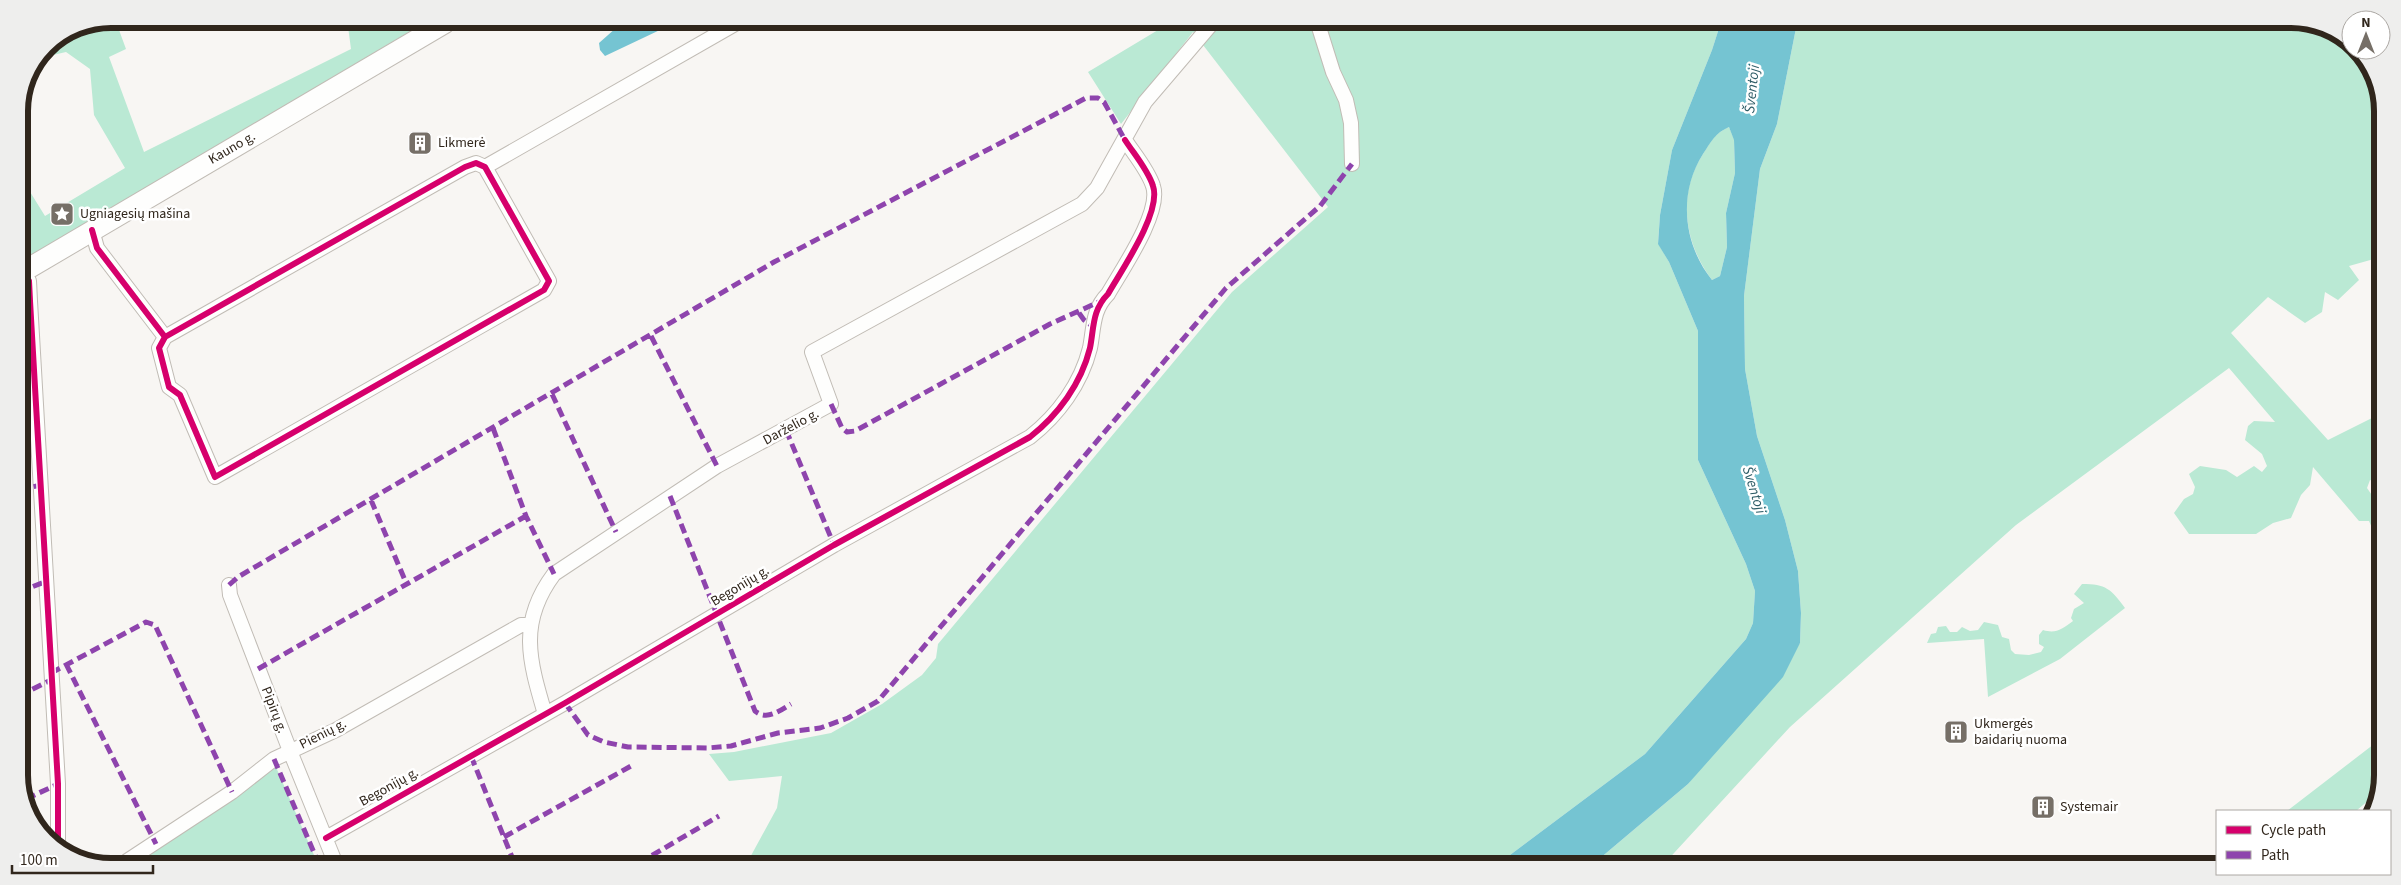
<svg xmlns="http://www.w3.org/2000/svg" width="2401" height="885" font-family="'Source Sans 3',sans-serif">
	<rect width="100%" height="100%" fill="#f8f6f3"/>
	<path fill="#bae9d4" d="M115,19L126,49L109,57L144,152L351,49L347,19H419L414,29L19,263V174L45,216L125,168L94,115L90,69L66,52L40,58C52,32 86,19 115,19Z
		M1173,21L1721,22L1712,50L1672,150L1660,215L1658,243L1669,262L1698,331V460L1746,564L1755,591L1753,623L1746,639L1645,754L1498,864L747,863L777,808L782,776L729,781L709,754L734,752L831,733L882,704L922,675L936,658L938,644L1232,292L1328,207L1193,32L1121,124L1088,72Z
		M1797,23L2320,24L2351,46V50H2357L2363,54L2382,104L2381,257L2349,266L2359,280L2338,300L2325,292L2322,312L2305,323L2268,297L2231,333L2328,440L2380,414L2379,483L2370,480L2367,488L2378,504L2374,517L2379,521V544L2369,521H2359L2313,467L2310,485L2301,495L2291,518L2273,523L2256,534H2189L2174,513L2184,499L2193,494L2195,487L2189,474L2200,466L2226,470L2237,477L2254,466L2262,472L2267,466L2262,454L2245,440L2248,426L2254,421L2275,422L2229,368L2016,525L1790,727L1663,865H1592L1688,784L1800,643L1801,613L1798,571L1785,520L1757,436L1745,369L1744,296L1760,169L1777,124Z
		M1729,127L1734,139L1735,173L1726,213L1727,247L1720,276L1712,280C1684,243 1677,194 1703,154C1712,140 1714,134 1729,127Z
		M2082,584C2106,584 2111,589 2125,608L2060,659L1988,697L1984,639L1927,643L1931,634L1936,633L1938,627L1946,626L1950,632H1957L1962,627L1970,631L1978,630L1984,622L1998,625L2002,637L2009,639L2011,650L2015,654L2029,655L2041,652L2044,647L2039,644V635L2043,630C2056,634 2062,629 2073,621L2071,618L2074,609L2084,603L2074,594Z
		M2378,741L2377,793L2356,811H2287Z
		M276,767L317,862L142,861L140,859L265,770Z"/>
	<path fill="#75c4d2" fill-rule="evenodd" d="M625,20H681L605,56L600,50L599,43Z
		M1721,22L1797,23L1777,124L1760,169L1744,296L1745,369L1757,436L1785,520L1798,571L1801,613L1800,643L1783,677L1688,784L1592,865L1498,864L1645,754L1746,639L1753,623L1755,591L1746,564L1698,460V331L1669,262L1658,244L1660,215L1672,150L1712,50ZM1729,127L1734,140L1735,173L1726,213L1727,247L1720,276L1712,280C1683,244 1678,193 1703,154C1711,142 1715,133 1729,127Z"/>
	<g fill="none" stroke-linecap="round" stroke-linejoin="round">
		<g stroke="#c1bcb5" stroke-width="16">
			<path id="minor" d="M1317,21L1333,72L1346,100L1351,123L1352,164
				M485,167L742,20
				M92,230L97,248L165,337L465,167L476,163L485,167L549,281L544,290L215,477L180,395L169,387L159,348L165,337
				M23,272L29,281L30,301L58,784V845
				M229,585L230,595L290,751L335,862
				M545,714C529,660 518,622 554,574L717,466L831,404L812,352L1082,204L1097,188L1145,102L1214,21
				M326,838L565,703L834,545L1030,437C1058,415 1081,384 1090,348C1094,328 1092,310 1108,294C1121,271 1162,212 1153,186C1148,170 1134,154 1125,140
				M127,861L232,792L274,759L336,730L521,625H529"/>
		</g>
		<g stroke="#c1bcb5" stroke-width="22">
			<path id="highway" d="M19,274L445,23L443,19"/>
		</g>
		<use href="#minor" stroke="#fefefd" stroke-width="14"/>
		<use href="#highway" stroke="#fefefd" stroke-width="20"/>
		<path stroke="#8e44ad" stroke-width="5" stroke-dasharray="10 5" stroke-linecap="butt" d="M1079,313L1084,320L1092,326
			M651,336L717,466
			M552,394L616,532
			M831,404L842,428L847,432L855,431L1050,324L1101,301
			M493,428L526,516L554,574
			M786,430L834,545
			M19,490L41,485
			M670,496L755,711C767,721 779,711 791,704
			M371,500L407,585
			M229,585L238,577L774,262L1086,98H1098L1104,102L1125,140
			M19,592L47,581
			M66,664L156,844
			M258,669L526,516
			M51,673L146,622L155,625L232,792
			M19,696L51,680
			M565,703L588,735L604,742L628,747L707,748L731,746L778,733L820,728L848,718L878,701L1226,288L1320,206L1352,164
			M471,756L514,862
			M274,759L318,862
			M26,799L58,784
			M504,837L631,766
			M639,863L719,816"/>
		<g stroke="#fff" stroke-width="9">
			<path id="cycleway" d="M92,230L97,248L165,337L465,167L476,163L485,167L549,281L544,290L215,477L180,395L169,387L159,348L165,337
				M23,272L29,281L30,301L58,784V845
				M326,838L565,703L834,545L1030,437C1058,415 1081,384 1090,348C1094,328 1092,310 1108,294C1121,271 1162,212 1153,186C1148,170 1134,154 1125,140"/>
		</g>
		<use href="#cycleway" stroke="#d6006c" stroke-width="6"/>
	</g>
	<defs>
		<g id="building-square" transform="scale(1.25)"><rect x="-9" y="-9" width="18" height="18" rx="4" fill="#766f67" stroke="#fff"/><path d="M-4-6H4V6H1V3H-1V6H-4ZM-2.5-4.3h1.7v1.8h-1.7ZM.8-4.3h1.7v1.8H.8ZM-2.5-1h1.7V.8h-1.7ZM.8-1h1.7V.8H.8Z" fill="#fff"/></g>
		<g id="sight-square" transform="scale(1.25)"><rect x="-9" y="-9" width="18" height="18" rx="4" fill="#766f67" stroke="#fff"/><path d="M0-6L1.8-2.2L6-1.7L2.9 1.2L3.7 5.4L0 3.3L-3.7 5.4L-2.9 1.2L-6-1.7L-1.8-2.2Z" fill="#fff"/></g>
	</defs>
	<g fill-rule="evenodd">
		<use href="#building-square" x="420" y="143"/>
		<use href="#sight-square" x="62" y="214"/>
		<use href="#building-square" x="1956" y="732"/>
		<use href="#building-square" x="2043" y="807"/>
	</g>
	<g text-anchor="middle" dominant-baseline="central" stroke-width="5" stroke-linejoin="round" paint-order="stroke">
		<g font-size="14" fill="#30261c" stroke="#fff" text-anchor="start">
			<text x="438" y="143">Likmerė</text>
			<text x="80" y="214">Ugniagesių mašina</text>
			<text x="1974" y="724">Ukmergės<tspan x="1974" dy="16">baidarių nuoma</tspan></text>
			<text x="2060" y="807">Systemair</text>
		</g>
		<g font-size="14" fill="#30261c" stroke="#fff">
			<text transform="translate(232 148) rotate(-30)">Kauno g.</text>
			<text transform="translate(791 427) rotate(-28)">Darželio g.</text>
			<text transform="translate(740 586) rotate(-31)">Begonijų g.</text>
			<text transform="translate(274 710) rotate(69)">Pipirų g.</text>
			<text transform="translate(323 734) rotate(-27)">Pienių g.</text>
			<text transform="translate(389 787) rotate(-29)">Begonijų g.</text>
		</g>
		<g font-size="15" font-style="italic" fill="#2d5c66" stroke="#fff">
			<text transform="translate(1752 89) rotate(-84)">Šventoji</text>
			<text transform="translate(1754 490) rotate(73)">Šventoji</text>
		</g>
	</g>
	<path d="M0 0H2401V885H0ZM111 28H2291A83 83 0 0 1 2374 111V775A83 83 0 0 1 2291 858H111A83 83 0 0 1 28 775V111A83 83 0 0 1 111 28Z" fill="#eeeeed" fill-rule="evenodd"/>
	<path fill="none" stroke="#30261c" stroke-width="6" d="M111 28H2291A83 83 0 0 1 2374 111V775A83 83 0 0 1 2291 858H111A83 83 0 0 1 28 775V111A83 83 0 0 1 111 28Z"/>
	<rect x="2216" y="810" width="175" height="65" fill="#ffffff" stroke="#aca8a4"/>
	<rect x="2226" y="826" width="25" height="8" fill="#d6006c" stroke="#aca8a4"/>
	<text x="2261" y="835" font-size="15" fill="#30261c">Cycle path</text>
	<rect x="2226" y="851" width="25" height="8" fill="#8e44ad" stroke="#aca8a4"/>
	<text x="2261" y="860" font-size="15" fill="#30261c">Path</text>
	<g transform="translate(2366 35)"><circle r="24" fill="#ffffff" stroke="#aca8a4"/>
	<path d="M0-4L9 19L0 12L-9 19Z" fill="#766f67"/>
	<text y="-8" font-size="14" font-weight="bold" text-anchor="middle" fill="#30261c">N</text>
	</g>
	<path d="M12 865v8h141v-8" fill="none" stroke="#30261c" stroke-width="2.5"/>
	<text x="20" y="865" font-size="15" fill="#30261c" stroke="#ffffff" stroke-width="4" paint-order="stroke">100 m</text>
</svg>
